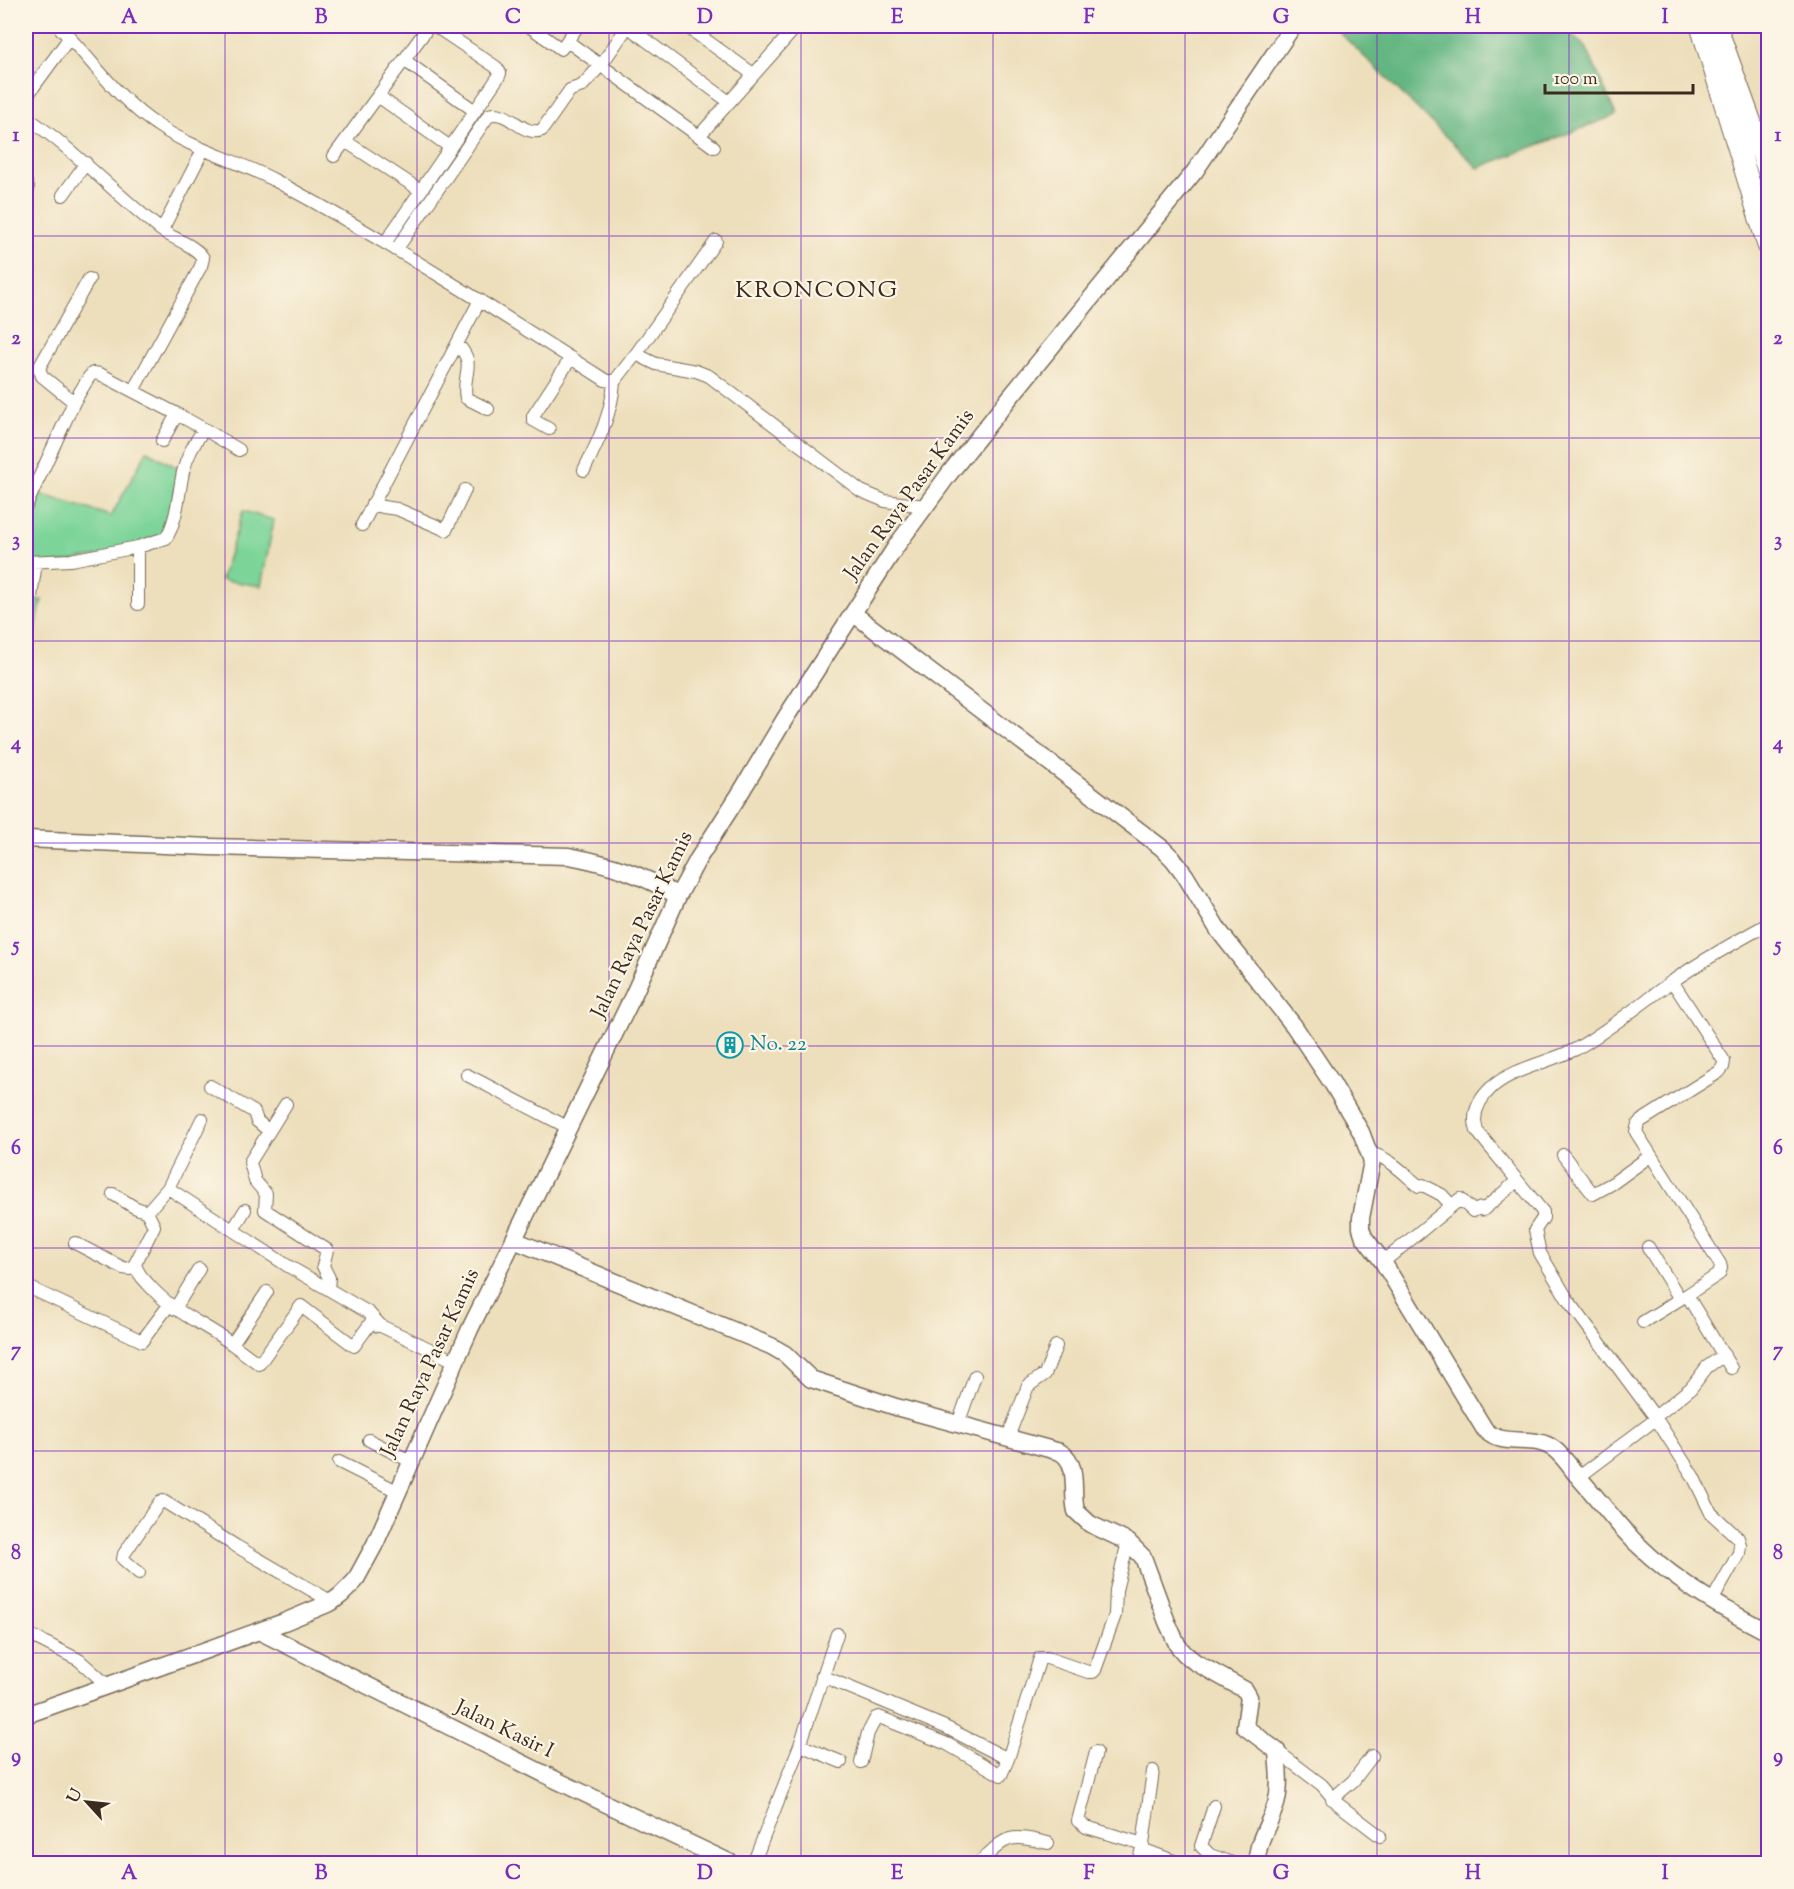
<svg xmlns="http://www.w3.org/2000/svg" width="1794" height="1889" font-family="'Sorts Mill Goudy',serif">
	<rect width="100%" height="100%" fill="#fcf5e5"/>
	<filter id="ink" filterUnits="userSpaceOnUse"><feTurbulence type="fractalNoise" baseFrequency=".0167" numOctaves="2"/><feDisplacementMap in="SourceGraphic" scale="12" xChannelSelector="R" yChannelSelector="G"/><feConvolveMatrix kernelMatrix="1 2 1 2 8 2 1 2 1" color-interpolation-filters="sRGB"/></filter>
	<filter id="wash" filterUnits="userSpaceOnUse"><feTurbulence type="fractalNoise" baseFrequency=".008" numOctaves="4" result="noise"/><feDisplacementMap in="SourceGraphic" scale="24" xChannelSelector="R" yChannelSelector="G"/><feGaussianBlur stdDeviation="1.35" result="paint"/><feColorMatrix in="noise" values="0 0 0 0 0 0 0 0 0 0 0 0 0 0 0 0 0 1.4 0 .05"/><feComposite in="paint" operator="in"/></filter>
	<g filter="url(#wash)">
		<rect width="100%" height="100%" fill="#eddfbc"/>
		<path fill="#7bd499" stroke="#5b7f5c" stroke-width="1.5" d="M147,451L178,468L169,539L103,555L33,568L27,600H42L33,639L26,636V501L30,491L111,516Z
			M243,511L274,520L261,586L221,580Z"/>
		<path fill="#64b681" stroke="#507050" stroke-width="1.5" d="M1333,26H1417L1419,28L1423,26H1560L1586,47L1616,115L1478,168Z"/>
	</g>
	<g filter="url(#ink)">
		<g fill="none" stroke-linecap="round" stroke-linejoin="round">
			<g stroke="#796955" stroke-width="14">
				<path id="street" d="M58,26C91,58 118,100 157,125C194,150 237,160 276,181C389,242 497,311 605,380L614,382L636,354L656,364L696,371L709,376L861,491L885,501L925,506
					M529,26L561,49L578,26
					M627,26L728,101
					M686,26L753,74
					M567,41L714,147
					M404,60L475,111
					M378,96L450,147
					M26,97L70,37
					M26,117C75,150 114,193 161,230C173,239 195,245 203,258L201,266L133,391
					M699,136L797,26
					M345,141L420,190
					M334,156L429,26
					M26,182L28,188L26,200
					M63,195L86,163
					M162,230L203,150
					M385,243L499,76L500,73L496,67L435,26
					M396,250L489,115C508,108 523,138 542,130L570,90L582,86L601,65L628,26
					M457,344C478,365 461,374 466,398L488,409
					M636,354L716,241
					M74,402L42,376L39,368L89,279
					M204,429L239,450
					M549,429L533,420V416L571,358
					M584,470C598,442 612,413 614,382
					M372,504L383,507L397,509L446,530L465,490
					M26,506L74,402L89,377L93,373L100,374L177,414L162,441
					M362,525L480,300
					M26,562L71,560L138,547L166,538C177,522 179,491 183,472C187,456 194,443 204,429L177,414
					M31,597L36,562
					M138,604V547
					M1672,981L1724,1061L1723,1067L1719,1072L1641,1121L1638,1124L1636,1132L1720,1264L1721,1268L1719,1274L1687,1295L1731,1368
					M467,1075L569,1128
					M210,1086L254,1112L257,1121L269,1131
					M286,1104L250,1162L255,1181L266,1194L265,1210L327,1250L323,1266L329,1278L328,1289L369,1313L381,1326L457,1362
					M1370,1153C1390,1158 1403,1173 1419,1186L1423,1185L1442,1195L1451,1205
					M1563,1155L1593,1194L1613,1183L1650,1156
					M168,1188L288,1266L328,1289
					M113,1194L134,1207L147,1212
					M233,1230L245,1210
					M75,1243L123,1268L130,1269L135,1264L154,1226L147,1212L168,1188L202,1119
					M1648,1247L1680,1299
					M1383,1262L1460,1199L1473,1211L1481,1208L1483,1210L1517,1181
					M135,1264C137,1272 142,1278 148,1284C173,1313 202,1322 232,1344L267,1292
					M26,1286L142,1341L169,1305
					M175,1309L199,1269
					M1643,1322L1685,1296
					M232,1344L259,1364L301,1306L354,1346L372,1321L378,1326
					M1655,1417L1691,1388L1707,1367L1724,1355
					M958,1424L975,1376
					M1008,1437L1028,1386L1045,1374L1056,1346
					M369,1440L410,1461
					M339,1462L397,1491
					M1579,1477L1656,1419
					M139,1573L123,1559L124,1554L159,1503L163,1501L236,1546L332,1602
					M1712,1601L1739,1553L1740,1545L1738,1538L1711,1513L1693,1476L1655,1417L1568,1300L1540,1253L1535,1230L1543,1218V1212L1477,1131C1471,1113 1479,1099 1492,1087C1514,1068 1550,1062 1576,1049C1609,1030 1639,1005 1670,983C1701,961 1735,942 1768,924
					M26,1633L79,1660L107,1685
					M822,1676L945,1727L1008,1759L1040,1658H1047L1088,1672H1093L1095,1670L1115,1615L1116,1590L1128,1542
					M800,1745L841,1762
					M1277,1751L1322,1785L1338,1804L1380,1836
					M1096,1752L1078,1821L1086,1827L1143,1844
					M861,1762L868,1733L876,1718L879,1717L947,1744L1001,1775L1008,1759
					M1332,1799L1353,1781L1372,1756
					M1214,1806L1201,1846L1210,1855L1235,1864
					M1142,1849L1182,1864
					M753,1864L800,1745L837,1634
					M978,1864C1008,1835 1008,1834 1048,1843
					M1138,1864L1143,1844L1153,1771"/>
			</g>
			<g stroke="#796955" stroke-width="19">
				<path id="secondary" d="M854,614L1162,848L1173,859L1185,875L1219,931L1294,1026L1332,1083L1361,1132L1372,1161L1361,1218V1228L1364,1237L1383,1262L1485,1430C1504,1449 1533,1433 1554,1449C1562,1455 1569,1465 1575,1473C1590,1490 1605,1508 1620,1526C1661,1573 1713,1604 1768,1632
					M26,839L210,847L569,856C611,864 641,874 678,896
					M514,1240L771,1346L785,1354L811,1379L896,1407L1060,1452C1080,1463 1071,1492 1076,1511L1090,1524L1128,1542L1143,1557L1167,1622L1178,1646L1185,1654L1195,1662L1245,1690L1249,1697L1245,1727L1277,1751C1278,1769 1281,1786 1276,1804C1270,1824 1256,1841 1257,1864
					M259,1631L558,1781L733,1864
					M26,1715L284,1622L332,1602L341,1595L355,1581L375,1544L470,1329L633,996L678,896L698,859L741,792L786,717L897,545L949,474L1011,396L1195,171L1293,26"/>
			</g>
			<g stroke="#796955" stroke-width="23">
				<path id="highway" d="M1701,26L1768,245
					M1716,26L1768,170"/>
			</g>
			<use href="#street" stroke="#fff" stroke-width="12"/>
			<use href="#secondary" stroke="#fff" stroke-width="16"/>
			<use href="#highway" stroke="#fff" stroke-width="21"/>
		</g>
	</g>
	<path fill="none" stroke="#7b2cbf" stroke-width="1.5" stroke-opacity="0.55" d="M225,26V1864M417,26V1864M609,26V1864M801,26V1864M993,26V1864M1185,26V1864M1377,26V1864M1569,26V1864M26,236H1768M26,438H1768M26,641H1768M26,843H1768M26,1046H1768M26,1248H1768M26,1451H1768M26,1653H1768"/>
	<defs>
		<g id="building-ring" transform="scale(1.35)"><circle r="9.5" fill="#fcf5e5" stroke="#0f9aa8" stroke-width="1.5"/><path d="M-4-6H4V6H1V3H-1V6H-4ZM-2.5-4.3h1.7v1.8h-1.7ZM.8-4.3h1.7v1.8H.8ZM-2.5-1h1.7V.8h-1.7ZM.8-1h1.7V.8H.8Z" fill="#0f9aa8"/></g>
	</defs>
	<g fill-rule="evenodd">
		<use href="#building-ring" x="730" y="1045"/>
	</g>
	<g text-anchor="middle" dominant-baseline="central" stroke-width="4.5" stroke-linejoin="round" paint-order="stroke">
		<g font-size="21" fill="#3b2a1e" stroke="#fcf5e5">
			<text transform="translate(910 495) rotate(-54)">Jalan Raya Pasar Kamis</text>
			<text transform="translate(643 925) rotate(-64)">Jalan Raya Pasar Kamis</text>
			<text transform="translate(431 1363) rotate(-65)">Jalan Raya Pasar Kamis</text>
			<text transform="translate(504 1730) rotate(26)">Jalan Kasir I</text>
		</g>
		<g font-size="21" fill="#0d838f" stroke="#fcf5e5" text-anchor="start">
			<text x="750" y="1045">No. 22</text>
		</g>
		<g font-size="24" letter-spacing="1.5" fill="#3b2a1e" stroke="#fcf5e5">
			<text x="817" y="291">KRONCONG</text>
		</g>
	</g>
	<rect width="1794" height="1889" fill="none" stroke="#fcf5e5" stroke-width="66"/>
	<g transform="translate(87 1802) rotate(297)" stroke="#fcf5e5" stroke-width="4.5" paint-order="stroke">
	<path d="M0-4.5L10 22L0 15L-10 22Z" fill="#3b2a1e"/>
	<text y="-9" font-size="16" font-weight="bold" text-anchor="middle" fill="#3b2a1e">U</text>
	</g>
	<path d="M1545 84v9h148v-9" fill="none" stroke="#3b2a1e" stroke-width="3"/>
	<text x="1554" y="84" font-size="18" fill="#3b2a1e" stroke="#fcf5e5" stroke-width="4.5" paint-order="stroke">100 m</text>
	<rect x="33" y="33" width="1728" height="1823" fill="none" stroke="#7b2cbf" stroke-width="2"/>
	<g font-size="20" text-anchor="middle" font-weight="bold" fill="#7b2cbf">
		<text x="129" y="23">A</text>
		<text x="321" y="23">B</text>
		<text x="513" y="23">C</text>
		<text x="705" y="23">D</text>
		<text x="897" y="23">E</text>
		<text x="1089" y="23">F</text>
		<text x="1281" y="23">G</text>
		<text x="1473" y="23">H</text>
		<text x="1665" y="23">I</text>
		<text x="16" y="141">1</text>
		<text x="1778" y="141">1</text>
		<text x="16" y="344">2</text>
		<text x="1778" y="344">2</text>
		<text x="16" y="546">3</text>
		<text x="1778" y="546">3</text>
		<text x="16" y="749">4</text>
		<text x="1778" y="749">4</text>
		<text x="16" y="951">5</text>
		<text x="1778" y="951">5</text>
		<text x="16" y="1154">6</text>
		<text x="1778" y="1154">6</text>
		<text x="16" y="1356">7</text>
		<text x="1778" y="1356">7</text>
		<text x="16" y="1559">8</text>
		<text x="1778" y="1559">8</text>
		<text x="16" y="1762">9</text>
		<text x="1778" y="1762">9</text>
		<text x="129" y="1879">A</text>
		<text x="321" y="1879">B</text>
		<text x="513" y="1879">C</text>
		<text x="705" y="1879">D</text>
		<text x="897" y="1879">E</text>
		<text x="1089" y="1879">F</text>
		<text x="1281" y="1879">G</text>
		<text x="1473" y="1879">H</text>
		<text x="1665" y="1879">I</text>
	</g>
</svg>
